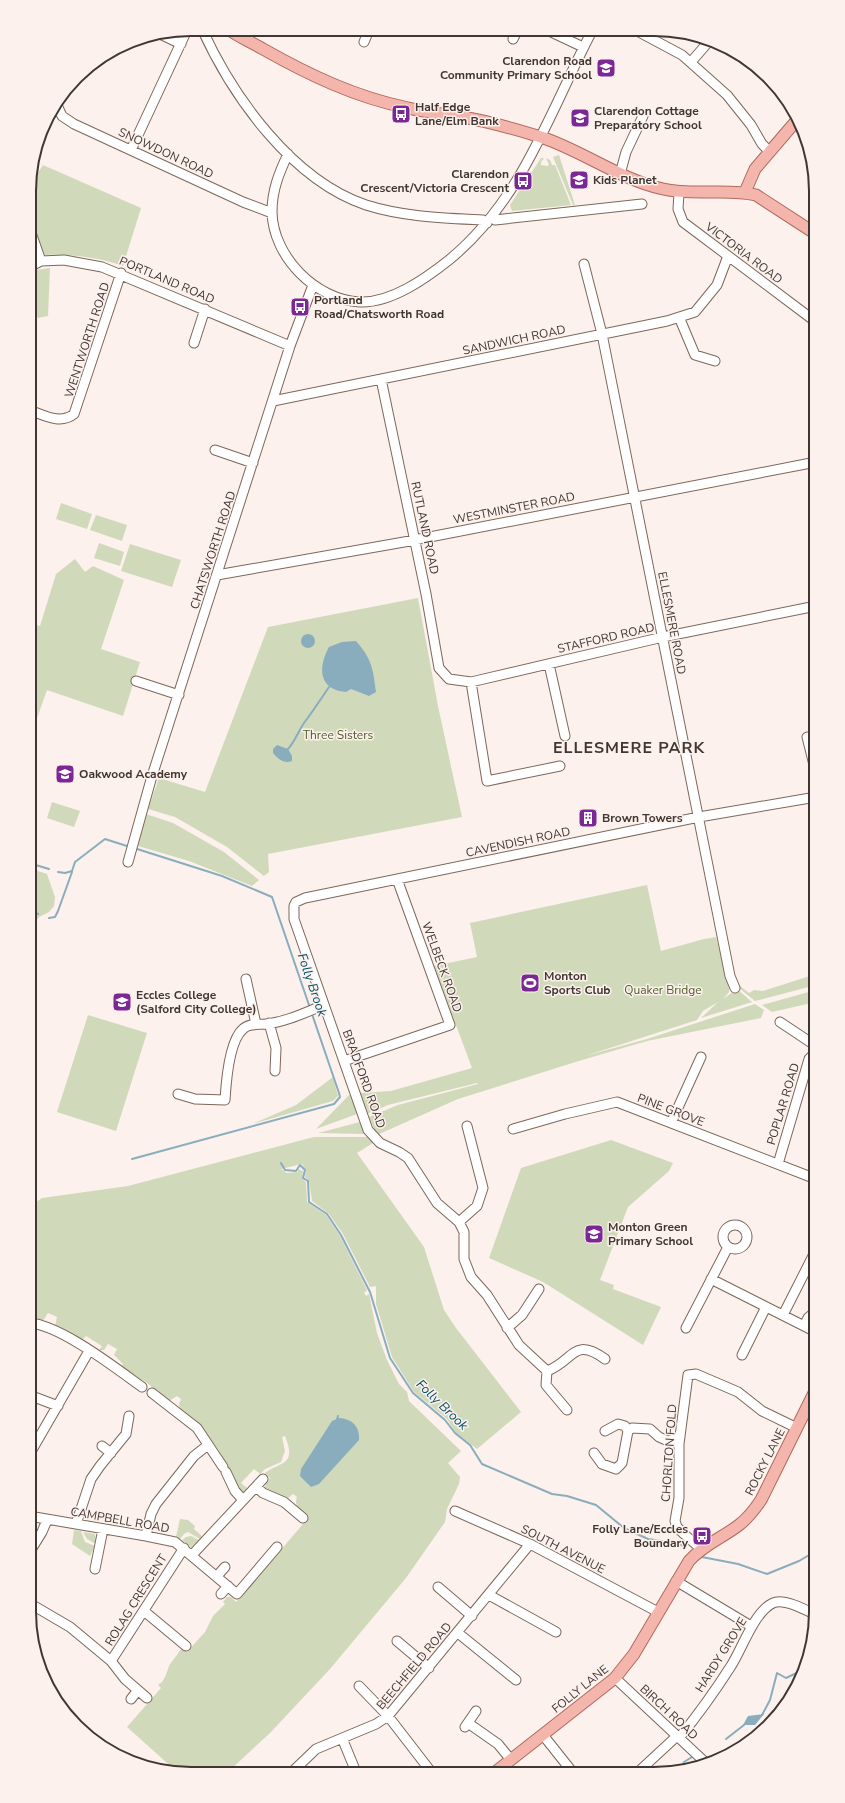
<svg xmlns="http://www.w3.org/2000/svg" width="845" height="1803" font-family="'Nunito Sans',sans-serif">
	<rect width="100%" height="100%" fill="#fcf1ec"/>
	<path fill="#d0dabb" d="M559,155L575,205H573L553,157Z
		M541,158H544L541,162V165L547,166L549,165L546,158L550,160L552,165H555L571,205L512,211L510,205Z
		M43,165L141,208L123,266C97,257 72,254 45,255L29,224V187Z
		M50,268L48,316L38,318L29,305V271Z
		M61,503L92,514L87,529L56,519Z
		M96,515L127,525L122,541L90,530Z
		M99,543L124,552L120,566L94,558Z
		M130,544L181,560L172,587L121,571Z
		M75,559L85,572L93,566L124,580L101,649L140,662L123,716L47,690L35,724L29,722V623L40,626L56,574Z
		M418,598L438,706L462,817L268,854L269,872L264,876L227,847L175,817L148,809L159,778L205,792L268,627Z
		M52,802L80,811L74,827L47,818Z
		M146,814L173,823L224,852L259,880L252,886L189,861L138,846Z
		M29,868L47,874L55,897L54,906L49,912L39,917L29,931Z
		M647,885L661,951L704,939L716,937L729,988V992L723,999L737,989L752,1002L701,1018L718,1002L703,1011L697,1020L585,1056L647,1039L755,1004L764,1010L761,1018L647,1041L582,1060L458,1099L377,1135L369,1117L398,1105L478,1084L477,1083L388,1105L367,1114L360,1093L391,1091L472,1068L434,966L477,957L470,923Z
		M816,974V985L755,1001L739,988L740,986L749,993L754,990L763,991Z
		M816,990V1002L772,1012L762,1005Z
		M88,1015L147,1033L116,1131L57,1112Z
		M333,1077L338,1096L333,1101L252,1124L296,1105Z
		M349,1095H351L357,1114L316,1129Z
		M360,1122L365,1133L363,1134L318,1133Z
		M314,1137H368L373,1143L357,1153L424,1247L444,1310L456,1328L521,1412L477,1449L456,1433L447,1419L414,1392L392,1357L376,1304V1286L370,1287L343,1234L329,1214L312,1201L309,1181L305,1177L306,1170L302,1164L281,1169L287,1173L298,1172V1169L303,1171L302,1178L306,1182L307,1202L326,1215L340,1236L367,1290L364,1293L366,1296L369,1294L377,1333L387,1360L399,1384L407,1392L409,1401L461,1451L448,1463L460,1477L459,1484L447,1509L445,1522L406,1578L330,1669L270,1733L229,1771H176L127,1727L161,1688L158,1685C165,1681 166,1674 169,1666C172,1661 179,1652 182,1648L187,1652L205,1632L213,1616L225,1604L223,1602L227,1597H231L236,1602L309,1517C302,1511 293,1507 297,1497L293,1494L287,1499L265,1488L266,1483L270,1478L265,1473C281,1461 297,1466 285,1436L282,1437L285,1451L281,1462L265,1469L260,1474L254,1469L241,1483L247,1488L241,1494L236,1486L233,1476L220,1456L222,1455L199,1423L198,1424L180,1410L179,1404L181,1399L177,1396L169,1401L147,1383L121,1367L123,1364L114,1355L117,1349L108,1344L104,1350H99L102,1346L86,1336L81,1341L55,1326L57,1317L48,1313L43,1321L33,1317L29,1322V1209L33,1204L42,1198L128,1186Z
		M611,1140L673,1163L669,1171L628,1207L600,1280L614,1285L613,1289L661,1307L643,1345L543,1282L489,1258L521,1168Z
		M180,1519L188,1520L195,1526L194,1529L202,1536L200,1539L188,1532L184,1534L180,1539L176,1537Z
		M74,1530L81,1531L85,1542L95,1546L90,1556L72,1544Z
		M83,1532L95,1534L96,1544L87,1539Z
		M191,1536L199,1540L191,1547L182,1540L186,1537Z"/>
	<path fill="#89adbd" d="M301 641a7 7 0 1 1 14 0a7 7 0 1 1-14 0Z
		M356,641C372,659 373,669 376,692L369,696L351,689L346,692C318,690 318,667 329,647L342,642Z
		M277,745L288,749L292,756V761C284,764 278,759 273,753V749Z
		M339,1418C352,1419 360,1426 359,1440L319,1484L311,1487L300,1476L301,1469L332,1421Z
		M764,1714L755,1725H743L748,1716Z"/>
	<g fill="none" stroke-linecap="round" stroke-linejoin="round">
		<path stroke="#89adbd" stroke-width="2" d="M288,749C295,741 298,732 304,723C313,711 321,699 329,687
			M134,848L222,876L272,897L310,1008
			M29,863L49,869
			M58,872L65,873L72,871L75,862L105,839L130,847
			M29,910L38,914
			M49,918L55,917L58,911L72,872
			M132,1159L334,1104L340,1097L339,1093L312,1014
			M281,1163L285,1170L296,1171L300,1165L305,1170L303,1178L308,1181L309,1202L327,1214L341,1235L370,1292L390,1358L413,1393L445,1420L455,1433L470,1445L482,1464L552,1494L567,1496L596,1505L624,1528L648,1539L676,1543L686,1547
			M337,1419L338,1416
			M702,1557L738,1564L767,1574L799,1561L816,1551
			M762,1715L770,1700L777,1673L786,1678L805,1669
			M726,1739L744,1725
			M681,1770L684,1762L692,1757"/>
		<g stroke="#7d675a" stroke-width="11">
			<path id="minor" d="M202,29C233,97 292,180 366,205C404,217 444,218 483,220L487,223
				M549,31L583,47
				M639,32L682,55L727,95L751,125L762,144L770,152
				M162,35L181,44
				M513,39L517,31
				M364,42L369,30
				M691,62L710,40
				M57,105L62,116L74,124L243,202L272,213
				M131,150L187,30
				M288,154C279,173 272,190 272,212C273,257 316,300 360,302C391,303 425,279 449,260C523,199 549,113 592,31
				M620,174L626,152L643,116
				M679,193L678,209L683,222L816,322
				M492,217L495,220L642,204
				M29,227L41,261
				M584,264L602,334L730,976L735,988
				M29,267L41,261L64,260L102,267L290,346
				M679,317L695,355L715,361
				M194,343L205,309
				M381,379L426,594L439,668L449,679L471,682L663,637L816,606
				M273,401L667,321L695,312L717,285L728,256
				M29,410C44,415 60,425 74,414L121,273
				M215,450L253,463
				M217,575L404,542L816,462
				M549,664L565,736
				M136,681L179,695
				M471,682L487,781L560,766
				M807,737L816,773
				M128,862L152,776L290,346L313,285
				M246,979L256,1024
				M780,1022L816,1046
				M269,1023L276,1048L275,1071
				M344,1061L450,1025L397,879
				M178,1094L195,1099L225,1100C226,1083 229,1041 243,1029C249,1023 258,1025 266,1024C286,1022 306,1012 324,1005
				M671,1123L701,1057
				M513,1129L565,1114L617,1102L816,1179
				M778,1164L809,1059L816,1052
				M459,1222L477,1206L483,1188L467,1126
				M723 1237a12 12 0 1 1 24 0a12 12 0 1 1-24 0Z
				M711,1279L816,1332
				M783,1315L816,1250
				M29,1323C59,1324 117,1369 142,1387
				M804,1326L808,1318L816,1311
				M507,1328L522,1315L539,1289
				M686,1328L728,1247
				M742,1355L766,1307
				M547,1371C574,1361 573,1336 605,1359
				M152,1393L197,1428L223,1467
				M29,1395L58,1406
				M567,1410L546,1385L547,1371L519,1345L487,1295L471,1277L464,1259V1232L459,1222L437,1203L408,1158L399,1152L380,1143L368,1130L294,919V906L296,902L305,898L699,817L816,797
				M605,1431L618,1424L625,1426L628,1431
				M102,1446L111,1453
				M594,1453L602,1464L616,1469L622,1463L628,1431L632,1428L650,1429L659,1437L668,1441L680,1437
				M29,1455L89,1351
				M226,1472L235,1491L243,1500
				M256,1487L263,1493L284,1502L303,1518
				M455,1511L530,1544L658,1612
				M29,1516L146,1536L175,1542L237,1594L277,1547
				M76,1524L91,1479L100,1466L126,1434L129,1416
				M146,1536L151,1514L156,1504L194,1456L208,1445
				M701,1549L684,1534L677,1527L675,1521L679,1498V1444L688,1375L696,1374L738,1392L762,1411L797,1428
				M29,1553L42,1532L47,1520
				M192,1555L263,1479
				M95,1569L103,1529
				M217,1576L225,1567
				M676,1581L751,1626
				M438,1587L472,1616
				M221,1594L228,1586
				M489,1595L556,1632
				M29,1603L70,1627L111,1661L184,1548
				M144,1611L186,1646
				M458,1633L516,1680
				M397,1641L429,1668
				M111,1661L125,1679L147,1698
				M615,1678L707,1764
				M359,1686L388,1716L432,1773
				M131,1699L138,1690
				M468,1723L498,1744L511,1760
				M465,1727L476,1711
				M543,1735L574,1774
				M342,1738L356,1772
				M679,1738C698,1715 715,1691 731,1666C742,1649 754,1612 773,1603C784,1598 806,1610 816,1615
				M292,1772L316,1749L376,1724L388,1716L530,1544
				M636,1774L677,1736"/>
		</g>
		<g stroke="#b06a5e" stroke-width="13">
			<path id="major" d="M228,29C239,37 251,42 263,49C309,75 355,97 408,108C425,112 444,114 462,117C488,121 515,129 541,137C583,151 619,179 663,189C694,196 728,188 756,195L816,234
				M745,192L755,169L797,120
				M494,1773L615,1678L634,1654L689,1561C703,1545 722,1538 739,1525C748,1518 755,1509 761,1500L816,1389"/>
		</g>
		<use href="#minor" stroke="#fff" stroke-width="9"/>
		<use href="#major" stroke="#f4b6ac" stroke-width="11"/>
	</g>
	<defs>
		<g id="school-square" transform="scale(1)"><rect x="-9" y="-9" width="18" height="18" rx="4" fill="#7b2796" stroke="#fcf1ec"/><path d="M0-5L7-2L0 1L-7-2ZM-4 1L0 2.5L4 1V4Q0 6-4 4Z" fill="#fff"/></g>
		<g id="bus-square" transform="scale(1)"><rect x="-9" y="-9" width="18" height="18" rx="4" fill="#7b2796" stroke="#fcf1ec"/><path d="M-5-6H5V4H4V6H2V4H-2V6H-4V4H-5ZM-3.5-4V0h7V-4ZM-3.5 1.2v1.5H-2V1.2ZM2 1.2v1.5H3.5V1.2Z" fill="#fff"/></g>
		<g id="building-square" transform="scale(1)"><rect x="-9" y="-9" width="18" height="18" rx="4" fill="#7b2796" stroke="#fcf1ec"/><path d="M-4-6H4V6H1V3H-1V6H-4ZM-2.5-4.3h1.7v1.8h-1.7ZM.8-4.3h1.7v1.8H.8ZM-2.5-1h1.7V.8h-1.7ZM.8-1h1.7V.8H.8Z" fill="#fff"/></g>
		<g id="stadium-square" transform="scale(1)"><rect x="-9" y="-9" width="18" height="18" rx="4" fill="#7b2796" stroke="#fcf1ec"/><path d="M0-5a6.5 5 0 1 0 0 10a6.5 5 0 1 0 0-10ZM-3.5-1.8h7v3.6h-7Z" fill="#fff"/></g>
		<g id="university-square" transform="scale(1)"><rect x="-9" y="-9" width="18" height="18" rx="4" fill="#7b2796" stroke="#fcf1ec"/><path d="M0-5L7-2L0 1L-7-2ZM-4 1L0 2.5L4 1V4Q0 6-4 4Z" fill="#fff"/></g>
	</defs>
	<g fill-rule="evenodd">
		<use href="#school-square" x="606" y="68"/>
		<use href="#bus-square" x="401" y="114"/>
		<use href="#school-square" x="580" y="118"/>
		<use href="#school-square" x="579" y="180"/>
		<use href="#bus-square" x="523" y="181"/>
		<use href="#bus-square" x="300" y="307"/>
		<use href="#school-square" x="65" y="774"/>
		<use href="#building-square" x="588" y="818"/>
		<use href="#stadium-square" x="530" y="983"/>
		<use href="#university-square" x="122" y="1002"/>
		<use href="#school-square" x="594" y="1234"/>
		<use href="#bus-square" x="702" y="1536"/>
	</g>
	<g text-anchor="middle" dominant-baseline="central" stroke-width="3" stroke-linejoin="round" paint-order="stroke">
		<g font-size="12" font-weight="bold" fill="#413732" stroke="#fcf1ec" text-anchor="start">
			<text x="592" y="61" text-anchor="end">Clarendon Road<tspan x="592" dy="14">Community Primary School</tspan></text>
			<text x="415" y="107">Half Edge<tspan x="415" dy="14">Lane/Elm Bank</tspan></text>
			<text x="594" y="111">Clarendon Cottage<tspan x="594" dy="14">Preparatory School</tspan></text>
			<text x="509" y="174" text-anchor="end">Clarendon<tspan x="509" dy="14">Crescent/Victoria Crescent</tspan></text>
			<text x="593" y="180">Kids Planet</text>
			<text x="314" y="300">Portland<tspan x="314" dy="14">Road/Chatsworth Road</tspan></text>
			<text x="79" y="774">Oakwood Academy</text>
			<text x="602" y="818">Brown Towers</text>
			<text x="544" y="976">Monton<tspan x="544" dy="14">Sports Club</tspan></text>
			<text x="136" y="995">Eccles College<tspan x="136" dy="14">(Salford City College)</tspan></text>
			<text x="608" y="1227">Monton Green<tspan x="608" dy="14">Primary School</tspan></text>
			<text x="688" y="1529" text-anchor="end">Folly Lane/Eccles<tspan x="688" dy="14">Boundary</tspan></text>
		</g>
		<g font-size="12" fill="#413732" stroke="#fcf1ec">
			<text transform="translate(166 153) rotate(25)">SNOWDON ROAD</text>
			<text transform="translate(744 253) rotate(37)">VICTORIA ROAD</text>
			<text transform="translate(167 280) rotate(23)">PORTLAND ROAD</text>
			<text transform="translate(87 340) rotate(-72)">WENTWORTH ROAD</text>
			<text transform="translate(514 340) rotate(-12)">SANDWICH ROAD</text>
			<text transform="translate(514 508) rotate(-11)">WESTMINSTER ROAD</text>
			<text transform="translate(425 528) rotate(78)">RUTLAND ROAD</text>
			<text transform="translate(213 550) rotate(-72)">CHATSWORTH ROAD</text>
			<text transform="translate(672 623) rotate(79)">ELLESMERE ROAD</text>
			<text transform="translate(606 638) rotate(-13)">STAFFORD ROAD</text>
			<text transform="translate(518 842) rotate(-12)">CAVENDISH ROAD</text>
			<text transform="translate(442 967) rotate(70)">WELBECK ROAD</text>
			<text transform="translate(364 1079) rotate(70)">BRADFORD ROAD</text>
			<text transform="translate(783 1104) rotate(-73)">POPLAR ROAD</text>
			<text transform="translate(671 1110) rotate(21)">PINE GROVE</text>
			<text transform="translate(669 1453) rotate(-86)">CHORLTON FOLD</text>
			<text transform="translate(765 1462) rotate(-63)">ROCKY LANE</text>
			<text transform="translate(120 1520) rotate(10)">CAMPBELL ROAD</text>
			<text transform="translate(563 1549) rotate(27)">SOUTH AVENUE</text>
			<text transform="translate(136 1600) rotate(-58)">ROLAG CRESCENT</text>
			<text transform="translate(721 1655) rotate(-58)">HARDY GROVE</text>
			<text transform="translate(414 1666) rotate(-50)">BEECHFIELD ROAD</text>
			<text transform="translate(580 1689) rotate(-39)">FOLLY LANE</text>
			<text transform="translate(669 1712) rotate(43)">BIRCH ROAD</text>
		</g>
		<g font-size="12" fill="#505d2b" stroke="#fcf1ec">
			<text x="338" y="735">Three Sisters</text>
			<text x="663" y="990">Quaker Bridge</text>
		</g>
		<g font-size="13" font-style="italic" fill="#055067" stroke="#fcf1ec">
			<text transform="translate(312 985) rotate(71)">Folly Brook</text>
			<text transform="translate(442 1405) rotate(44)">Folly Brook</text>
		</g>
		<g font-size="16" font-weight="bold" letter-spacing="1" fill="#413732" stroke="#fcf1ec">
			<text x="629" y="748">ELLESMERE PARK</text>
		</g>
	</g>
	<path d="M0 0H845V1803H0ZM191 36H654A155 155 0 0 1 809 191V1612A155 155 0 0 1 654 1767H191A155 155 0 0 1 36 1612V191A155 155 0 0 1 191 36Z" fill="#fcf1ec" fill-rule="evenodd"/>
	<path fill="none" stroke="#413732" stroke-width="2" d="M191 36H654A155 155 0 0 1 809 191V1612A155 155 0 0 1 654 1767H191A155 155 0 0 1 36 1612V191A155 155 0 0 1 191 36Z"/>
</svg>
